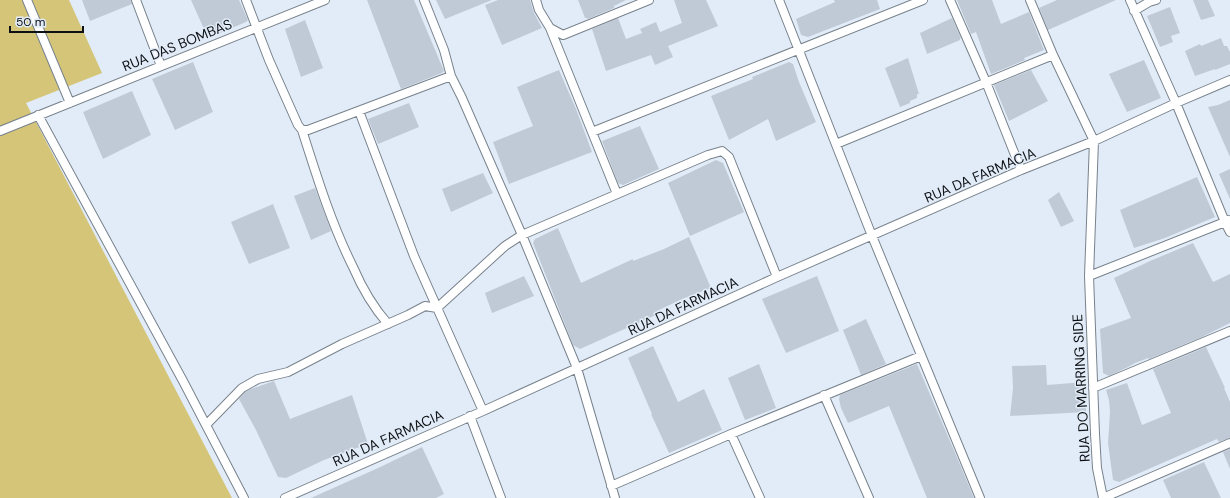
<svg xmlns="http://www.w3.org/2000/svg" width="1230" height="498" font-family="'DM Sans',sans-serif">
	<rect width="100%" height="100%" fill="#e2ecf8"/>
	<path fill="#d5c578" d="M0,0H69L102,73L26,103L232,498H0Z"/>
	<path fill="#c0cad6" d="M82,0H131L132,4L90,21Z
		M191,0H239L248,20L246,22L208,38Z
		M367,0H414L444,71L442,73L401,89Z
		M436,0H492L445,19Z
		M498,0H530L534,13L542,28L502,45L485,5Z
		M578,0H626L614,6V8L588,19L587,18H585Z
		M674,0H706L718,26L668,46L673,57L655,65L651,55L606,71L592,29L618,18L626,39L642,33L640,29L656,22L660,32L682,23Z
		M834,0H877L880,9L808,37L801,35L796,19L835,2Z
		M957,0H992L1001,24L1029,12L1044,50L1024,58L1025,60L991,74L976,32L971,34Z
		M1057,0H1116L1048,30L1039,8Z
		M1193,0H1208L1215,16L1201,20Z
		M1170,7L1180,33L1171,36L1173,42L1160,47L1147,16Z
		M952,18L961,38H960V40L927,54L920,33Z
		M305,20L323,68L301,77L285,29Z
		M1221,38L1224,46H1227L1230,52V64L1215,70V69L1195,76L1185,51L1200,44L1201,46Z
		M908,58L919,94H917V98L910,101V103L900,107L885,68Z
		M1144,60L1161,98L1127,112L1109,74Z
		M193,62L213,112L175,130L152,79Z
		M789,62L793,64L799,82L816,122L776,141L768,119L729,140L711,96L753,79L752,77Z
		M559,70L576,109L592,152L509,184L493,142L533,126L517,87Z
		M1031,70L1048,101L1009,121L994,85Z
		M132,91L151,135L103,159L83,112Z
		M1230,100V157L1208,107L1218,105Z
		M409,103L419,127L378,144L368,119Z
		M640,126L659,169L623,185L618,183L602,141Z
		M716,160L723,163L744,212L690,236L668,183Z
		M1230,169V199L1219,174Z
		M483,173L493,193L451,212L442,189Z
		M1197,177L1215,217L1165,238L1134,248L1120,210Z
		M315,188L331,231L311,240L294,196Z
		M1059,192L1074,221L1061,227L1048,200Z
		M273,204L290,248L249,264L231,222Z
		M558,228L581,283L633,259V261L664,249L689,237L711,288L682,299L657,311L658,314L580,349L573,345L533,243L535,239Z
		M1193,243L1213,282L1230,274V323L1202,337L1149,359L1148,358L1135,363L1128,367L1109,376L1103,373L1100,329L1131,318L1114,278L1150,261Z
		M524,276L534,296L492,313L485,293Z
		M817,276L839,331L786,353L762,299Z
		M866,319L886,364L861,375L843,330Z
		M653,346L678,402L704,389L722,430L669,453L651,414H652L628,358Z
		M1206,347L1225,388H1224L1230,402V438L1219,442L1217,439L1119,482L1113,480L1108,443L1110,412L1109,400L1106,390L1127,383L1142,425L1171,413L1153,369Z
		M759,364L776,408L745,420L728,378Z
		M917,364L956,455L974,498H927L889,406L848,423L841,408L839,399L840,395Z
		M1046,365L1047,385L1085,382L1086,412L1010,416L1013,388L1012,366Z
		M274,381L290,419L352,395L368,444L324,460L286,478L278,477L256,430L239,399L245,392L251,389Z
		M422,447L444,494L436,498H311L378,468Z
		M1230,449V469L1223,452Z
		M1204,462L1221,498H1171L1163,480Z"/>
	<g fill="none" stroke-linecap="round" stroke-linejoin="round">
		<g stroke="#78828c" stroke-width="10">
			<path id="minor" d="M27,0L70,103
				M136,0L161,66
				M246,0L269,60L298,125L302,130H308L451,76L444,50L424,0
				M536,0L539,10L550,28L563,35L649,0
				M779,0L872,236L980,498
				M950,0L986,82L1021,170
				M1030,0L1053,55L1094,141L1089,276L1095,434L1097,468L1103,498
				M1134,11L1149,2L1156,0
				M550,28L617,194
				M359,111L414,256L483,411
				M38,115L183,381L244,498
				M302,130C317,177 331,223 353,267C362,288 373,307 388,324
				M0,131L325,0
				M592,132L923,0
				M836,144L1053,55
				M1228,220L1225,222L1230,232
				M1089,276L1225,222L1176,103L1130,0
				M1093,388L1230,331
				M824,395L869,498
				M470,416L501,498
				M206,425L242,388L258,379L288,372L342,344L408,315L425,306L437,308L505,246L522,235L462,98L451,76
				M731,434L760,498
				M611,486L731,434L921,356
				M285,498L483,411L777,277L1021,170L1094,141L1176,103L1230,80
				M615,498L577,368L522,235L708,155L722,151L729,157L777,277
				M1103,498L1230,443"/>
		</g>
		<use href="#minor" stroke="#fff" stroke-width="8"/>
	</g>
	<g text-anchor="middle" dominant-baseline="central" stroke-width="3" stroke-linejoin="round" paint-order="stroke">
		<g font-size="14" fill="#0d1014" stroke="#e2ecf8">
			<text transform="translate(177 45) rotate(-22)">RUA DAS BOMBAS</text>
			<text transform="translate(980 175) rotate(-23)">RUA DA FARMACIA</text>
			<text transform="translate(683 306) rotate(-25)">RUA DA FARMACIA</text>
			<text transform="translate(1081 388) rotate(-93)">RUA DO MARRING SIDE</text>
			<text transform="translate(388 438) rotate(-24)">RUA DA FARMACIA</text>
		</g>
	</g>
	<path d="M10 26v6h73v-6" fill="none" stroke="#0d1014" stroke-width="2"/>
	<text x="16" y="26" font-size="12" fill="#0d1014" stroke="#e2ecf8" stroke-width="3" paint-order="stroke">50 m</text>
</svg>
